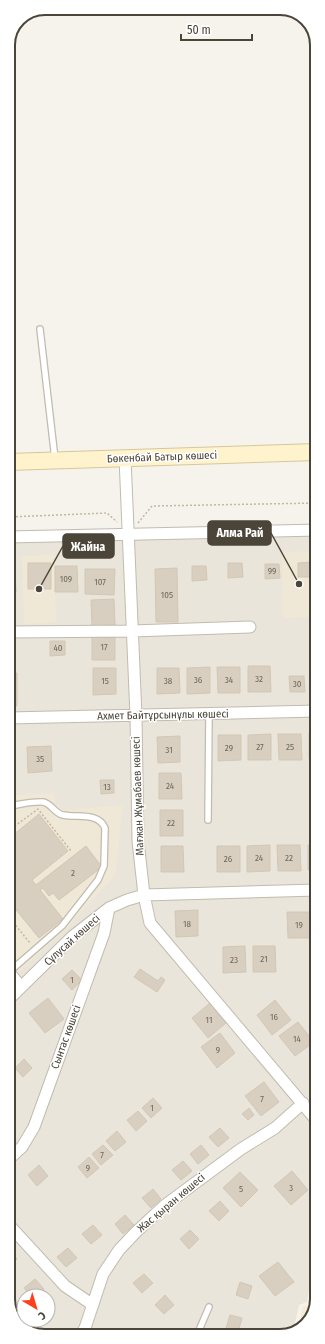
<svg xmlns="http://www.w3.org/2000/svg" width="325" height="1344" font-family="'Fira Sans Condensed',sans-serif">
	<rect width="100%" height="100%" fill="#f6f3ec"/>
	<path fill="#eae5da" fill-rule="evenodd" d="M317,530V1239L307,1302L299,1305L293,1332L287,1335L40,1336L19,1325L9,1306L8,537ZM24,1296H48V1320H24Z"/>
	<path fill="#f7ead8" d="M317,1261V1300L308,1323L298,1329L303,1306L310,1305Z"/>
	<path fill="#efe8d6" d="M315,551L316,617L283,618L282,552Z
		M54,555L56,622L24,624L22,556Z
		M55,793V804L63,810L123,805L115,875L68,927L19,972L8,959V796Z"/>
	<path fill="#d8cfc1" stroke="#d3c7b4" d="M312,562L313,577H298V563Z
		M28,563H51V589H28Z
		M228,563H242L243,577L228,578Z
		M265,564H279L280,578L265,579Z
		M55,566H77L78,592H55Z
		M192,566H206L207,580L192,581Z
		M8,567H15L16,592L8,593Z
		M177,568L178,622H156L155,569Z
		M85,569H115L114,595L85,594Z
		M114,599L115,625L92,626L91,600Z
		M92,634H115V660H92Z
		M50,641H65V655L50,656Z
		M248,666H270L271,692H248Z
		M210,667V693L187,694V668Z
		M217,667H240V693H218Z
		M93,668H116V694L93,695Z
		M157,668H179L180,693L157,694Z
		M8,673H17V706H8Z
		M312,673H317V689H312Z
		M289,676H304L305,692H290Z
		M309,733H317V759H309Z
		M271,734V760H248V735Z
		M278,734H301L302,760H279Z
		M218,735H241V760L218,761Z
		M180,736V762L158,763L157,737Z
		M51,746L52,771L28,773L27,747Z
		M159,773H181L182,799H159Z
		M100,780H114V793L101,794Z
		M160,810H183V836H160Z
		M39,814L68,851L32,880L36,885L86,846L102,867L59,900L53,893L49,896L43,888L40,890L63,919L39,938L8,900V839Z
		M317,844V870H308V845Z
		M270,845V871L247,872V846Z
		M277,845H300L301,871H278Z
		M161,846H183L184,872H161Z
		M217,846H240V872H217Z
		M198,910V936L176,937L175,911Z
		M287,912H310V938H288Z
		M245,946L246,972L223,973V947Z
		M253,946H275L276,972H253Z
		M140,969L158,981L161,977L165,980L157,992L134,977Z
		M72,970L82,980L72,990L62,979Z
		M48,998L64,1019L45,1033L29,1013Z
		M275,1000L291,1020L272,1035L257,1015Z
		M210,1003L226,1023L208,1038L192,1018Z
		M298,1022L314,1042L295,1056L279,1036Z
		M220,1033L235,1053L217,1068L201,1047Z
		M9,1044L14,1050L9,1055Z
		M24,1059L32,1068L23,1077L15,1068Z
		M317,1074V1086L311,1079Z
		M264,1082L279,1102L261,1116L245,1096Z
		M153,1098L162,1108L151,1118L142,1108Z
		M249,1108L254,1115L248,1120L242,1114Z
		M138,1111L147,1121L136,1131L127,1120Z
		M220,1128L229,1138L218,1147L209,1137Z
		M117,1131L126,1142L115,1151L106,1141Z
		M103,1145L113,1155L101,1165L92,1154Z
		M201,1145L209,1155L198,1164L190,1154Z
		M89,1157L99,1168L87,1178L78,1167Z
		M183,1161L192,1171L181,1180L172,1170Z
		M39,1165L48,1176L37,1186L28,1175Z
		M292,1171L308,1190L291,1205L274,1186Z
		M240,1172L258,1190L241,1207L223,1188Z
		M153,1189L161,1199L151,1208L142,1198Z
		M220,1201L229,1211L219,1221L209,1211Z
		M125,1215L134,1225L123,1234L115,1224Z
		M93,1225L102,1235L91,1244L82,1234Z
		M190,1230L199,1239L189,1249L180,1239Z
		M68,1248L77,1258L66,1267L57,1257Z
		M9,1249L17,1259L9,1266Z
		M278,1262L294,1282L275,1296L259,1276Z
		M144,1274L153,1283L142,1293L133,1283Z
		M35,1279L44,1289L36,1296H31L24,1288Z
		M240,1282L252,1286L248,1299L236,1295Z
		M165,1295L174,1305L164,1314L155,1305Z
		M9,1296L21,1310L14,1316L9,1306Z
		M230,1315L242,1318L238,1332L226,1328Z
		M29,1320H31L39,1329L34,1333L21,1327Z
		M133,1328L141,1336H125Z
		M39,1330L44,1336H40L35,1333Z"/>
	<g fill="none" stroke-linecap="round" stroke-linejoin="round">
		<g stroke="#c2bbae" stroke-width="8">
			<path id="lane" d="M40,329L55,459
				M8,806C18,805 33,801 43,802C51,803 55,814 63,815C78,818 98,812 105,828L104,866L98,880L62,926L9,972
				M208,820L209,714
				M197,1335L209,1307"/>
		</g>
		<g stroke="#c2bbae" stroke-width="13">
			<path id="street" d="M125,458L136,716L138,841L144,895L150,923L317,1121
				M8,537L317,530
				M8,632L132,631L250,627
				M8,718L317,711
				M8,971L21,987
				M9,999L73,936L109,908L127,900L144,895L317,890
				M9,1159L22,1147L34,1127L104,933L109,908
				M9,1225L65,1286L93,1305
				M80,1336L85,1328L103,1274L119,1250L136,1232L164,1206L241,1149L275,1128L303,1103"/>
		</g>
		<g stroke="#d6c79b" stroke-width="18">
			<path id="secondary" d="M8,462L317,452"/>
		</g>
		<path stroke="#c4b79f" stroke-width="1.5" stroke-dasharray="2 2" stroke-linecap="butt" d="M8,517L107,513L117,522
			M138,523L152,506L317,503
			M8,831L38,809L71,851
			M8,916L30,943"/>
		<use href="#lane" stroke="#fff" stroke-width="5.5"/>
		<use href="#street" stroke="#fff" stroke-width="11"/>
		<use href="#secondary" stroke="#fff3cd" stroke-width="16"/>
	</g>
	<g text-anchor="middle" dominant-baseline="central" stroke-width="3" stroke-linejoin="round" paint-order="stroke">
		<g font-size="9" fill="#6e675b">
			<text x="272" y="571">99</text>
			<text x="66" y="579">109</text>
			<text x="100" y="582">107</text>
			<text x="167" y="595">105</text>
			<text x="104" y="647">17</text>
			<text x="58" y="648">40</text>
			<text x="259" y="679">32</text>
			<text x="198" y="680">36</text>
			<text x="229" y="680">34</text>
			<text x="105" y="681">15</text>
			<text x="168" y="681">38</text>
			<text x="297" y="684">30</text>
			<text x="260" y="747">27</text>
			<text x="290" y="747">25</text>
			<text x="229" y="748">29</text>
			<text x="169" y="750">31</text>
			<text x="40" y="759">35</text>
			<text x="170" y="786">24</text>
			<text x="107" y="787">13</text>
			<text x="171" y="823">22</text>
			<text x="259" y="858">24</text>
			<text x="289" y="858">22</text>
			<text x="228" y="859">26</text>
			<text x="73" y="873">2</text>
			<text x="187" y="924">18</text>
			<text x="299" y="925">19</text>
			<text x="264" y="959">21</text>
			<text x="234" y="960">23</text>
			<text x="72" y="980">1</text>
			<text x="274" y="1017">16</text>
			<text x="209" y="1020">11</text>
			<text x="297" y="1039">14</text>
			<text x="218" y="1050">9</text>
			<text x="262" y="1099">7</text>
			<text x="152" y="1108">1</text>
			<text x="102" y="1155">7</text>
			<text x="88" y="1168">9</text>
			<text x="291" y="1188">3</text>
			<text x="241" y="1189">5</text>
		</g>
		<g font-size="11" fill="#4b4439" stroke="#fff">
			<text transform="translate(162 457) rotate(-2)">Бөкенбай Батыр көшесі</text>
			<text transform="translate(163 715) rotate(-1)">Ахмет Байтұрсынұлы көшесі</text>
			<text transform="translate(138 796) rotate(-92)">Мағжан Жұмабаев көшесі</text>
			<text transform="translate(72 940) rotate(-42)">Сұлусай көшесі</text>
			<text transform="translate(66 1037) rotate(-70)">Сынтас көшесі</text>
			<text transform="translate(171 1203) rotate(-40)">Жас қыран көшесі</text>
		</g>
	</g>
	<path d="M0 0H325V1344H0ZM45 15H280A30 30 0 0 1 310 45V1299A30 30 0 0 1 280 1329H45A30 30 0 0 1 15 1299V45A30 30 0 0 1 45 15Z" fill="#fff" fill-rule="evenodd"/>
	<path fill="none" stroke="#4b4439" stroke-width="2" d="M45 15H280A30 30 0 0 1 310 45V1299A30 30 0 0 1 280 1329H45A30 30 0 0 1 15 1299V45A30 30 0 0 1 45 15Z"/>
	<path fill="none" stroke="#4b4439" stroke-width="1.5" d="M299 584L271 533M39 589L63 546"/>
	<g fill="#4b4439" stroke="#fff" stroke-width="1.5">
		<circle cx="299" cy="584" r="4"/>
		<circle cx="39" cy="589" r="4"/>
	</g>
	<g fill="#4b4439" stroke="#4b4439" stroke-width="1.5">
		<rect x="208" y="521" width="63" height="24" rx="4"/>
		<rect x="63" y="534" width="51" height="24" rx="4"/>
	</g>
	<g font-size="12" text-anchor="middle" font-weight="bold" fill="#fff">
		<text x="240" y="537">Алма Рай</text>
		<text x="88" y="551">Жайна</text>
	</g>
	<g transform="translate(36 1308) rotate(142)"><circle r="19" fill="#ffffff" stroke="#b7b4b0"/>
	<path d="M0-3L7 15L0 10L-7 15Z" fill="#fc3f1d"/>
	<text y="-6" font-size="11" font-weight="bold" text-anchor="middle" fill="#4b4439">С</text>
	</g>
	<path d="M181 34v6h71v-6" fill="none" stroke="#4b4439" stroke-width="2"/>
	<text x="187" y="34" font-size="12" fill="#4b4439" stroke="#ffffff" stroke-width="3" paint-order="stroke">50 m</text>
</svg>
